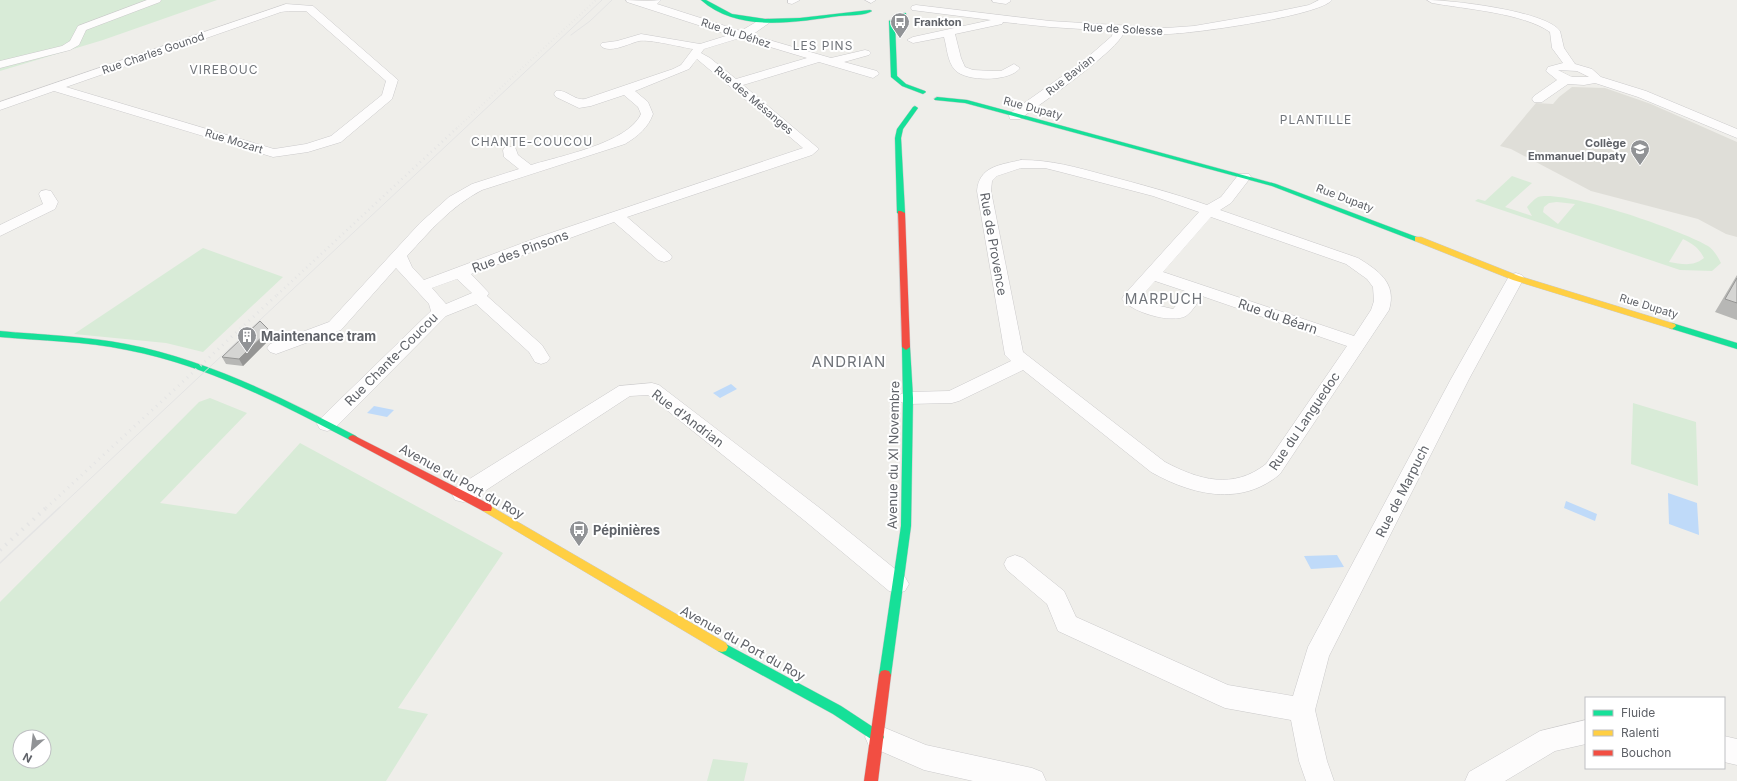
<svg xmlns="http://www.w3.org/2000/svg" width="1737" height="781" font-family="Inter,sans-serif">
	<rect width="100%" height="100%" fill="#efeeea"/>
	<path fill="#dfded8" d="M1572,87L1605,88L1651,104L1737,142V237L1726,234L1698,219L1591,191L1511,149L1500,146L1536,103L1553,104L1559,97Z"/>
	<path fill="#d8ebd7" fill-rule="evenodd" d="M0,0H217L103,40L0,71Z
		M1512,176L1532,183L1505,207L1532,216L1527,207C1530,204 1534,199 1538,197C1564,189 1684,231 1708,246C1714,250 1718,257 1721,263L1712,271L1680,270L1475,201L1478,199L1485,201ZM1557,202L1575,204L1558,224L1543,212L1544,207L1549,203ZM1683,239C1693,244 1699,248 1704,258C1693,267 1682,264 1669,262Z
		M203,248L283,277L203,352L166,343L74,334Z
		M210,398L247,413L160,503L236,514L300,443L503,553L398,708L428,714L386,781H0V602L199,402ZM20,737H44V761H20Z
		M1633,403L1696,422L1698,486L1631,464Z
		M713,759L748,763L744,781H707Z"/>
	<path fill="#bfdaf9" d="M731,384L737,389L720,398L713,393Z
		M374,406L394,410L387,417L367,413Z
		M1668,493L1697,503L1699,535L1669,524Z
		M1566,501L1597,514L1595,521L1564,508Z
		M1337,555L1344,567L1311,569L1304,556Z"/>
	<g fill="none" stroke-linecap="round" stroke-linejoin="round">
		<g stroke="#cbcacb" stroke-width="1">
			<path id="street" d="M147,0H161L160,2L86,30L79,45L70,50L0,68V61L62,46L70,41L78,26Z
				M626,0L648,1L661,0L657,4L741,31L761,19H769L770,21L769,23L752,35L831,58L865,50L869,51L871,53L869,55L844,62L877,71L879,74L873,78L819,62L743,85L819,149L812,155L627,217L670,254L672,257L670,260L664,262L658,260L614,222L471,274L489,293L487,296L542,345L550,358L547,362L541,364L535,362L529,352L476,304L446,316L334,429L327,431L320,429L317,424L320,419L431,311L429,304L396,268L341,330L276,354L270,352L267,348L270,344L329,322L420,223L449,197L472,184L519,169L504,157L503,150L505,147H515L518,155L531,165C560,156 628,143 641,114L638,107L624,95L591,106L579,108L556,97L554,94L556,91C567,89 574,101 585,99L673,69L681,65L693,49C681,47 649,39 639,41C630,43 608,55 600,45L602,43L617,41L641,34L700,44L729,35L627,2ZM740,38L807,58L736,79L710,58L701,53L704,49ZM697,59L803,148L539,237L424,280L412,267L407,256C430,231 451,206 482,190L625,144C638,136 648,128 653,114L648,102L635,91L689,69ZM457,279L472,293L446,304L432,288Z
				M788,0H800L792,4L788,3Z
				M865,0H876L871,3Z
				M992,0H1010L1011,1L1006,4L993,2Z
				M1319,0H1332C1319,16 1191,34 1166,34C1152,34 1138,33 1124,32C1119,50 1039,105 1020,119H1010L1009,116L1010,113L1081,63L1112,36L1113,31L1050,27L1003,22L1002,24L955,34L961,58L965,67L973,70L993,71H1001L1014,64L1020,68C1010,82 966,82 955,70C947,61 947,47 944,37L913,43L907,40L913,37L991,20L912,10L911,8L912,6L916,5L1050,21L1166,28L1194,26L1275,12L1309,5Z
				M1427,0C1452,0 1546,11 1560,31L1564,48L1575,64L1592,69L1601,77L1646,91L1737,129V138L1638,97L1595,83L1584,85L1568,84L1542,102H1534L1532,99L1534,96L1557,80L1546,71L1548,67L1563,63L1552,48L1550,32C1523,13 1465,9 1432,3ZM1558,70L1577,71L1589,77H1572Z
				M286,4L313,6L398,80L392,99L341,142L308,152L273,157L54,91L0,110V102ZM289,11H306L386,81L382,95L331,136L306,144L274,149L66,87L281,12Z
				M1021,160C1052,160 1075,167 1105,175C1139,184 1173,193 1207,205L1221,197L1239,174H1249L1251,177L1231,203L1220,210L1358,258C1379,271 1397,283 1389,310L1280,474C1241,507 1192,495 1151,472L1023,370L959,401L952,403L908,404L901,402L898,398L901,394L908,392L949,391L1011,361L1005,355L977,191C979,166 1000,165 1021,160ZM1021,168H1045L1061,172L1153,196L1199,212L1124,295L1122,299C1131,312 1171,324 1186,316C1193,311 1197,303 1202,296L1347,346L1266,464C1233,490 1199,480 1165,462L1023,352L991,191L992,181L997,176ZM1211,217L1346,264L1367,279L1373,287L1374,301L1371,310L1354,336L1163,272ZM1155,281L1188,292L1173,309L1160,306L1140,298Z
				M46,190L51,191L58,202L55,209L0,236V225L43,204L39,194L41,191Z
				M1516,273L1522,275L1524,278L1469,379L1329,656L1315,710L1327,761L1334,781H1306L1299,761L1291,720L1225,708L1216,704L1058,631L1047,604L1007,570L1004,564L1007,558L1015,555L1023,558L1064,591L1076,617L1228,685L1293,696L1308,647L1451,379L1508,278L1510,275Z
				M652,383L659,385L821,509L905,577L909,584L905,591L897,593L889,591L805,521L648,395L630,396L471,500L463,502L455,500L452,494L455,488L619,386Z
				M1586,720V744L1555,751L1505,781H1465L1469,772L1540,731Z
				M878,725L926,745L1032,768L1042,772L1046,781H973L924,770L869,746L865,737L869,728Z
				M1724,736L1737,739V765L1724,762Z"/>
		</g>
		<g stroke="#cacacb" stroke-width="1">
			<path id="fast" d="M701,0H706L732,14L765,19L800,18L870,10L872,11C865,16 849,15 839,16C795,22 738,33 701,0Z
				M904,13H906V15L895,22L897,76L906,84L925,91L926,92L923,94L902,86L891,77L889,21Z
				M937,97L967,100L1276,184L1422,239L1421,241H1415L1272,186L965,103L935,100L934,99Z
				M915,106L918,108L903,129L901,138L905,213L901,215L897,213L895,138L897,129L913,107Z
				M1672,323L1737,343V349L1669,328L1668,326L1669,324Z
				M0,331C42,335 85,336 126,344C208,360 283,398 356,436L358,438L356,440H350C279,403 206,365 127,350C85,341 42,341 0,337Z
				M906,344L910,347L913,398L911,526L891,675L889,679L885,680L881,679L879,675L901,526L903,398L902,347Z
				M722,642L841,706L882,733L884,737L882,741L878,743L874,741L833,714L718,651L716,647L718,643Z"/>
		</g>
		<g stroke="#cacacb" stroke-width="1">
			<path id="slow" d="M1415,237H1421L1519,276L1675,324L1676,326L1672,329L1669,328L1513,280L1415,241Z
				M487,504L726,643L728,647L726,651L722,652L718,651L483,511L482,508L483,505Z"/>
		</g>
		<g stroke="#cacacb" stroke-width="1">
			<path id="jam" d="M898,211H901L905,213L910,347L906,350L902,347Z
				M353,435L491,505L492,508L491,511H483L350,440L348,438L350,436Z
				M885,670L889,671L891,675L878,781H864L879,675L881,671Z"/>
		</g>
		<use href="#street" fill="#fdfcfc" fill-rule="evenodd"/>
		<use href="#fast" fill="#16e098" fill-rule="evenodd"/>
		<use href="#slow" fill="#ffcf43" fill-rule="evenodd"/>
		<use href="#jam" fill="#f24e42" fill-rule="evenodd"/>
		<path stroke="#e4e4e4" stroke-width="1" d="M571,35L590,21L612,0
			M59,508L602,0"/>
		<path stroke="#e4e4e4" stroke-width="1.5" d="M0,563L60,507"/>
		<path stroke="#e4e4e4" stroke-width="2" stroke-dasharray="0.5 3" stroke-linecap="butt" d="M456,129L596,0"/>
		<path stroke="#e4e4e4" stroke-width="2.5" stroke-dasharray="1 4" stroke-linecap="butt" d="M277,295L457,128"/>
		<path stroke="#e4e4e4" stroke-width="3" stroke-dasharray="1 5" stroke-linecap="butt" d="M46,508L278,294"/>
		<path stroke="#e4e4e4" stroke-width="4" stroke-dasharray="1.5 6" stroke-linecap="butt" d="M0,550L47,507"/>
	</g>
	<path fill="#b7b7b5" d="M1737,275V320L1715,312Z
		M269,330L272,337L243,366L226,364L222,357Z"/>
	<path fill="#959594" d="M269,330L272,337L243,366L239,359Z"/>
	<path fill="#d5d5d3" stroke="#959594" d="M1737,278V303L1725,299Z
		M260,321L269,330L239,359L222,357Z"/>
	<defs>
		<g id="bus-pin" transform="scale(1)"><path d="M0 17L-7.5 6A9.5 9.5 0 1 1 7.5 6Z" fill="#919396" stroke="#fff"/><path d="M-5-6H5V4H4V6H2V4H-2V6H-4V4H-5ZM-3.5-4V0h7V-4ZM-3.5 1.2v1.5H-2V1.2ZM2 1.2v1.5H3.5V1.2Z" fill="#fff"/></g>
		<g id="school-pin" transform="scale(1)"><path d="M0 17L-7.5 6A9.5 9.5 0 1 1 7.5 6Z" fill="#919396" stroke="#fff"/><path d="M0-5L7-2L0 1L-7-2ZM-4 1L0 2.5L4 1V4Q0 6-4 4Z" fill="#fff"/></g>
		<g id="building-pin" transform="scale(1)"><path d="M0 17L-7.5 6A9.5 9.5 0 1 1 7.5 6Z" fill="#919396" stroke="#fff"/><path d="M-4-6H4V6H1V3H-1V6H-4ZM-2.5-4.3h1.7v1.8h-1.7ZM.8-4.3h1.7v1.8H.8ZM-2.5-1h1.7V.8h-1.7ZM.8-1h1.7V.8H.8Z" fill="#fff"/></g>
	</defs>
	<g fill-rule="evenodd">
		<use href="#bus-pin" x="900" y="22"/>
		<use href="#school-pin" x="1640" y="149"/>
		<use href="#building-pin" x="247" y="336"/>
		<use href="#bus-pin" x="579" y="530"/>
	</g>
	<g text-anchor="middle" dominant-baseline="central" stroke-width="4" stroke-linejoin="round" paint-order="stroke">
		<g font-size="11" font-weight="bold" fill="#5f6268" stroke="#fff" text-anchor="start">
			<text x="914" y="22">Frankton</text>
			<text x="1626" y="143" text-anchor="end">Collège<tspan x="1626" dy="13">Emmanuel Dupaty</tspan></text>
		</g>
		<g font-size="11" fill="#5f6268" stroke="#fff">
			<text transform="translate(1123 29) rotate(3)">Rue de Solesse</text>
			<text transform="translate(736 33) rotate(18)">Rue du Déhez</text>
			<text transform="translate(153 53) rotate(-19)">Rue Charles Gounod</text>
			<text transform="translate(1070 75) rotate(-38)">Rue Bavian</text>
			<text transform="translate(754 100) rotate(40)">Rue des Mésanges</text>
			<text transform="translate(1033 108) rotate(15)">Rue Dupaty</text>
			<text transform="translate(234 141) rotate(17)">Rue Mozart</text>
			<text transform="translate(1345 198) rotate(21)">Rue Dupaty</text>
			<text transform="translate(1649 306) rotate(17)">Rue Dupaty</text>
		</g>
		<g font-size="12" letter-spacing="1" fill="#70747a" stroke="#fff">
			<text x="823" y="45">LES PINS</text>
			<text x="224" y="69">VIREBOUC</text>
			<text x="1316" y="119">PLANTILLE</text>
			<text x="532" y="141">CHANTE-COUCOU</text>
		</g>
		<g font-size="13" fill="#5f6268" stroke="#fff">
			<text transform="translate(994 244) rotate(80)">Rue de Provence</text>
			<text transform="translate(520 251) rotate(-20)">Rue des Pinsons</text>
			<text transform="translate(1278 316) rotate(19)">Rue du Béarn</text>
			<text transform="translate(391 359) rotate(-45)">Rue Chante-Coucou</text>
			<text transform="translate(688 418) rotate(37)">Rue d'Andrian</text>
			<text transform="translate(1304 421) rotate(-56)">Rue du Languedoc</text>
			<text transform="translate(893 455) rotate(-89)">Avenue du XI Novembre</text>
			<text transform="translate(462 481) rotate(29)">Avenue du Port du Roy</text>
			<text transform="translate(1402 491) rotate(-63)">Rue de Marpuch</text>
			<text transform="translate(743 643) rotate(29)">Avenue du Port du Roy</text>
		</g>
		<g font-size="13" font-weight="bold" fill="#5f6268" stroke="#fff" text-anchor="start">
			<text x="261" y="336">Maintenance tram</text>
			<text x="593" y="530">Pépinières</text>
		</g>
		<g font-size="14" letter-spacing="1" fill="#70747a" stroke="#fff">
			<text x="1164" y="298">MARPUCH</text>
		</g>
		<g font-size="15" letter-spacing="1" fill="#70747a" stroke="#fff">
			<text x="849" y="361">ANDRIAN</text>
		</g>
	</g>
	<rect x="1585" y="697" width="140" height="72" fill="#ffffff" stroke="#bfc0c3"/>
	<rect x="1593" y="710" width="20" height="6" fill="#16e098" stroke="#bfc0c3"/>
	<text x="1621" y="717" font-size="12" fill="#5f6268">Fluide</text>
	<rect x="1593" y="730" width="20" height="6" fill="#ffcf43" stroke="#bfc0c3"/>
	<text x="1621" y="737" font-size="12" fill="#5f6268">Ralenti</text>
	<rect x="1593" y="750" width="20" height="6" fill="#f24e42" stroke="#bfc0c3"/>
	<text x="1621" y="757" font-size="12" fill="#5f6268">Bouchon</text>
	<g transform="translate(32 749) rotate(208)"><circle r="19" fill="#ffffff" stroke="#bfc0c3"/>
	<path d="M0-3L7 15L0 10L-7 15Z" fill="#919396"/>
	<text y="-6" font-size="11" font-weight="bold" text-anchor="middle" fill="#5f6268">N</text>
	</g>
</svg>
